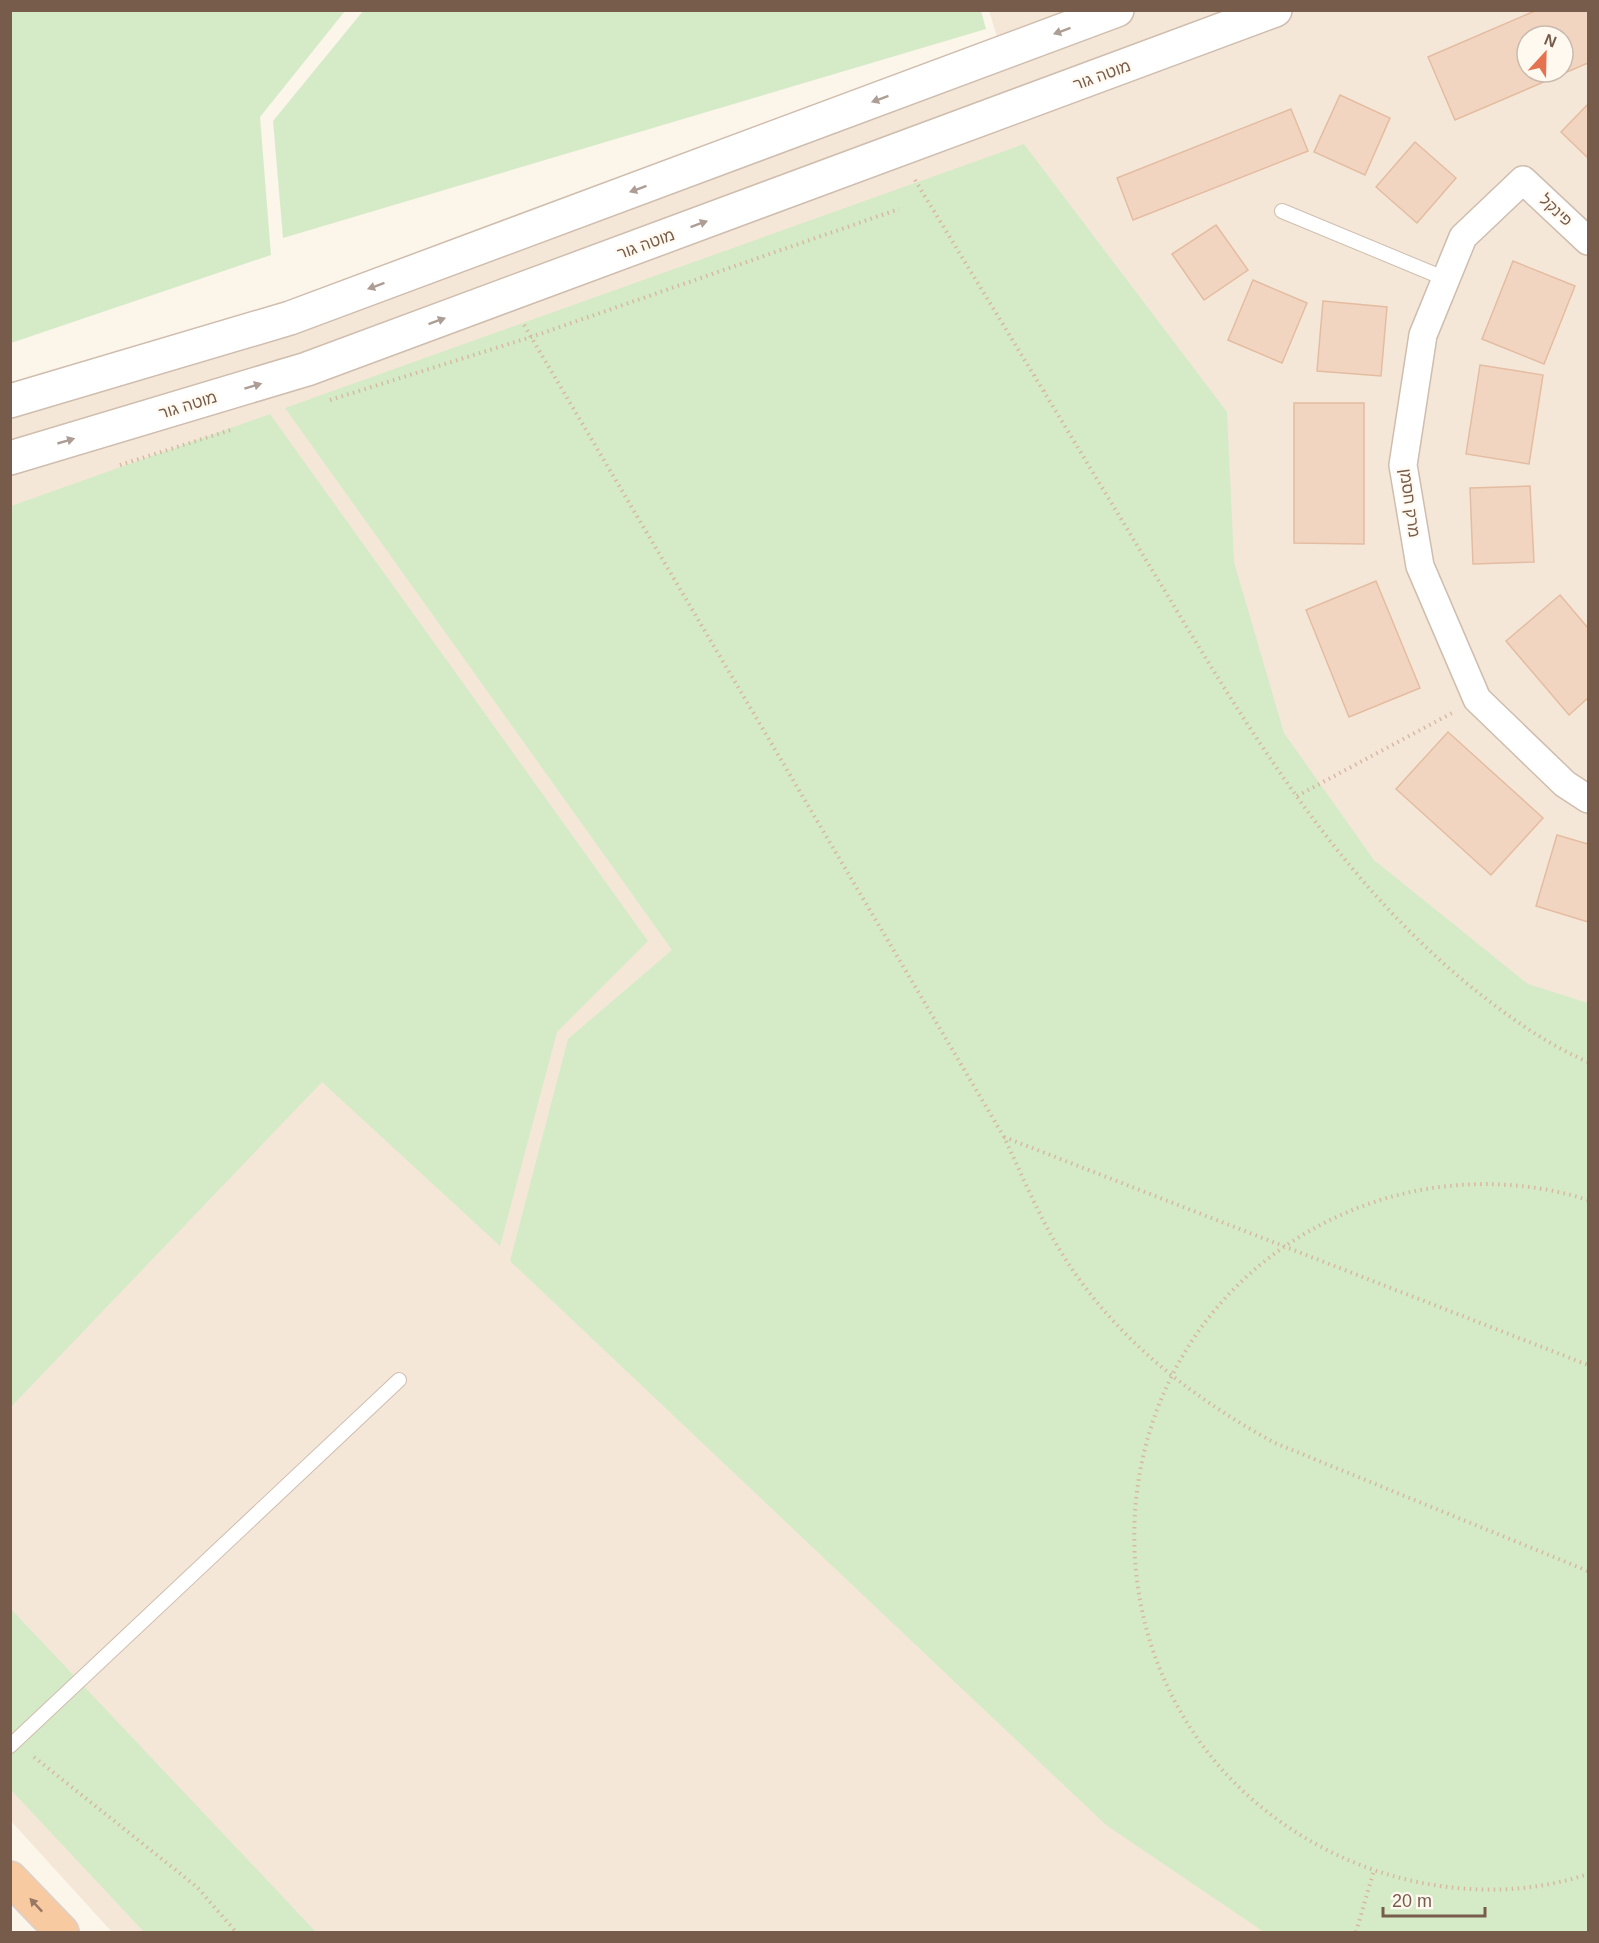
<svg xmlns="http://www.w3.org/2000/svg" width="1599" height="1943" font-family="Helvetica,'Noto Sans Hebrew',sans-serif">
	<rect width="100%" height="100%" fill="#fcf5e9"/>
	<path fill="#f4e7d7" fill-rule="evenodd" d="M989,11H1588V1932H112L11,1821L10,419L967,59L1001,49ZM1527,36H1563V72H1527Z"/>
	<path fill="#d5ebc7" d="M10,11H345L260,117L271,255L11,343Z
		M981,11L986,29L283,238L273,121L363,11Z
		M1024,144L1227,412L1234,562L1284,733L1374,860L1528,984L1588,1003V1932H1264L1106,1825L510,1261L568,1039L672,950L285,408Z
		M270,414L648,941L557,1032L500,1246L322,1082L11,1407V506Z
		M10,1608L316,1932H144L11,1790Z"/>
	<path fill="#f2d5c1" stroke="#e4bca1" stroke-width="1.5" fill-rule="evenodd" d="M1537,10H1588V63L1455,120L1428,57ZM1527,36H1563V72H1527Z
		M1340,95L1390,118L1365,175L1314,152Z
		M1588,104V158L1561,132Z
		M1291,109L1308,151L1133,220L1117,178Z
		M1415,142L1456,178L1417,223L1376,187Z
		M1216,225L1248,270L1204,300L1172,254Z
		M1513,261L1575,286L1544,364L1482,339Z
		M1253,280L1307,303L1282,363L1228,340Z
		M1323,301L1387,307L1381,376L1317,371Z
		M1480,365L1543,375L1529,464L1466,454Z
		M1294,403H1364V544L1294,543Z
		M1530,486L1534,562L1473,564L1470,488Z
		M1376,581L1420,688L1349,717L1306,610Z
		M1560,595L1588,628V698L1569,715L1506,641Z
		M1448,732L1543,818L1491,875L1396,789Z
		M1557,835L1588,844V922L1536,906Z"/>
	<g fill="none" stroke-linecap="round" stroke-linejoin="round">
		<g stroke="#cfbdae" stroke-width="16">
			<path id="service" d="M1282,211L1446,279
				M10,1746L399,1380"/>
		</g>
		<g stroke="#cfbdae" stroke-width="30">
			<path id="minor" d="M1588,241L1523,180L1463,237L1423,335L1403,465L1420,566L1477,699L1565,784L1588,799"/>
		</g>
		<g stroke="#cfbdae" stroke-width="36">
			<path id="tertiary" d="M10,401L290,318L1117,10
				M10,458L307,369L1275,10"/>
		</g>
		<g stroke="#d9d1cd" stroke-width="36">
			<path id="trunk" d="M10,1878L62,1932"/>
		</g>
		<path stroke="#d7b8a3" stroke-width="4" stroke-dasharray="1.5 4.5" stroke-linecap="butt" d="M915,180C988,300 1062,421 1135,542C1232,700 1324,867 1470,986C1506,1015 1546,1044 1588,1062
			M524,325L1004,1137C1021,1173 1037,1212 1058,1247C1110,1334 1187,1395 1275,1443L1588,1571
			M330,400L531,337L899,209
			M120,465L234,429
			M1297,796L1452,713
			M1004,1137L1588,1365
			M1588,1200C1519,1178 1443,1179 1374,1202C1075,1304 1050,1712 1331,1852C1409,1891 1506,1902 1588,1874
			M34,1757L197,1887L236,1932
			M1356,1932L1374,1870"/>
		<use href="#service" stroke="#fff" stroke-width="14"/>
		<use href="#minor" stroke="#fff" stroke-width="27"/>
		<use href="#tertiary" stroke="#fff" stroke-width="33"/>
		<use href="#trunk" stroke="#f8caa2" stroke-width="33"/>
	</g>
	<defs><path id="oneway-solid" d="M-6-.8H1V-3.2L6.5 0L1 3.2V.8H-6Z" transform="scale(1.5)"/></defs>
	<g fill="#ad9d94">
		<use href="#oneway-solid" transform="translate(1062 31) rotate(160)"/>
		<use href="#oneway-solid" transform="translate(880 99) rotate(160)"/>
		<use href="#oneway-solid" transform="translate(638 189) rotate(160)"/>
		<use href="#oneway-solid" transform="translate(699 224) rotate(-20)"/>
		<use href="#oneway-solid" transform="translate(376 286) rotate(160)"/>
		<use href="#oneway-solid" transform="translate(437 321) rotate(-20)"/>
		<use href="#oneway-solid" transform="translate(253 386) rotate(-17)"/>
		<use href="#oneway-solid" transform="translate(66 441) rotate(-16)"/>
	</g>
	<use fill="#977862" href="#oneway-solid" transform="translate(36 1905) rotate(-133)"/>
	<g text-anchor="middle" dominant-baseline="central" stroke-width="4.5" stroke-linejoin="round" paint-order="stroke">
		<g font-size="16" fill="#775c4c" stroke="#fff9f0">
			<text transform="translate(1102 75) rotate(-20)">מוטה גור</text>
			<text transform="translate(1556 210) rotate(43)">פינקל</text>
			<text transform="translate(646 244) rotate(-20)">מוטה גור</text>
			<text transform="translate(188 405) rotate(-17)">מוטה גור</text>
			<text transform="translate(1410 503) rotate(82)">מרק חסמן</text>
		</g>
	</g>
	<rect width="1599" height="1943" fill="none" stroke="#775c4c" stroke-width="24"/>
	<g transform="translate(1545 54) rotate(22)"><circle r="28" fill="#fff9f0" stroke="#c9baae" stroke-width="1.5"/>
	<path d="M0-4.5L10 22L0 15L-10 22Z" fill="#e47450"/>
	<text y="-9" font-size="16" font-weight="bold" text-anchor="middle" fill="#775c4c">N</text>
	</g>
	<path d="M1383 1907v9h102v-9" fill="none" stroke="#775c4c" stroke-width="3"/>
	<text x="1392" y="1907" font-size="18" fill="#775c4c" stroke="#fff9f0" stroke-width="4.5" paint-order="stroke">20 m</text>
</svg>
